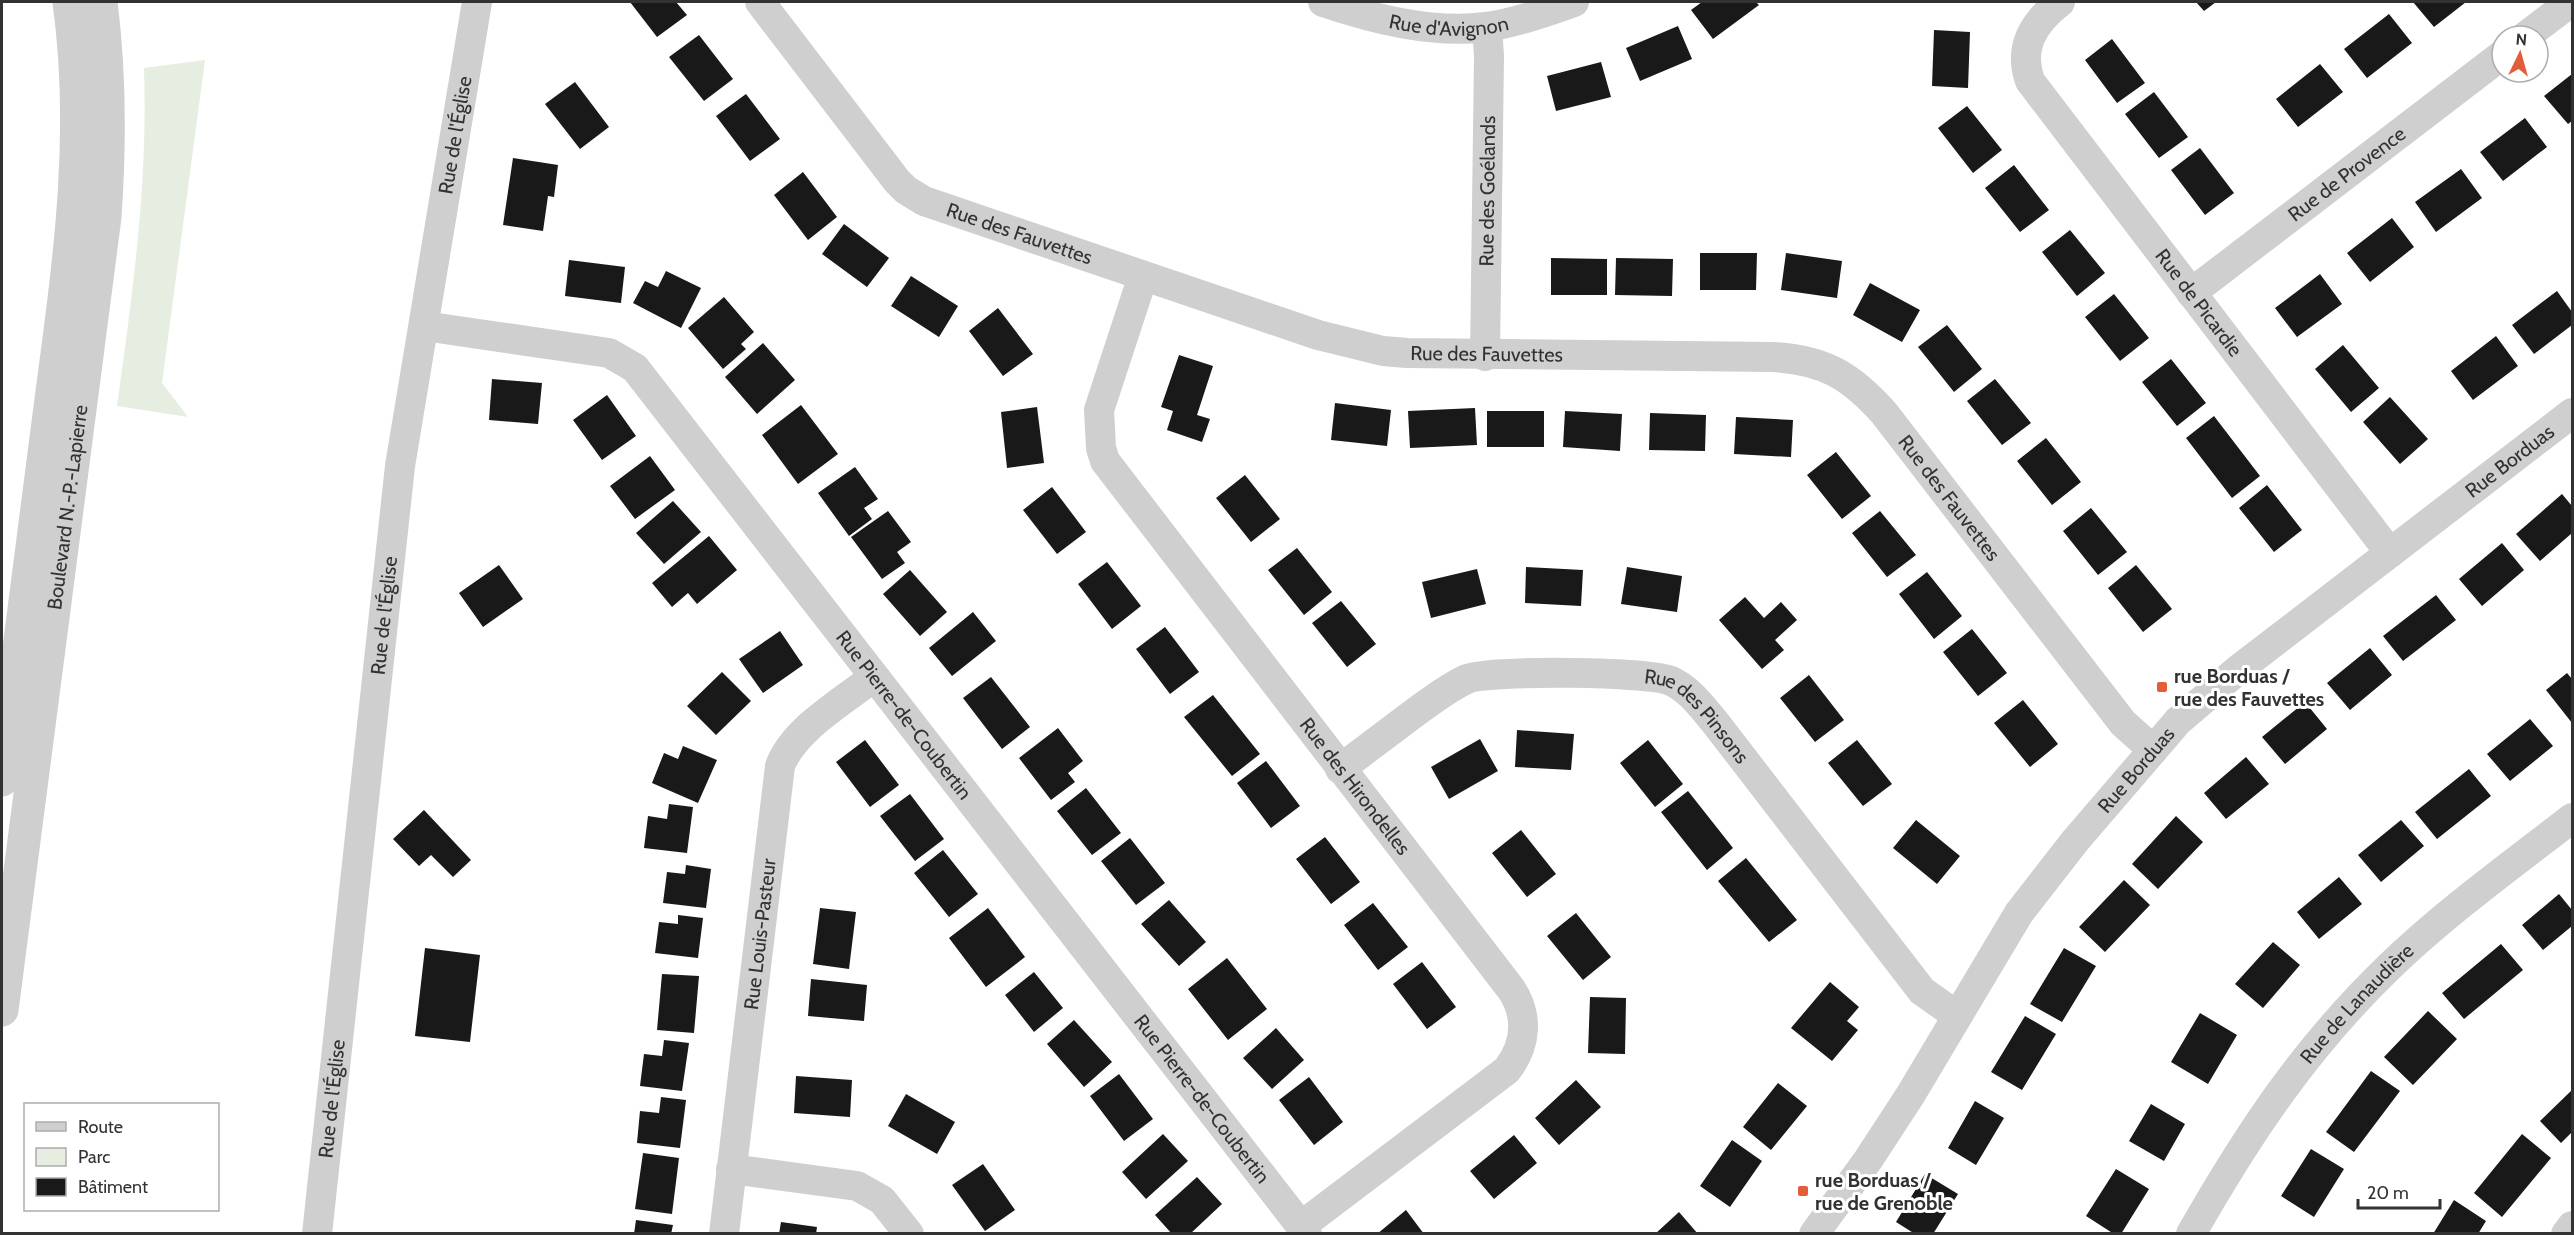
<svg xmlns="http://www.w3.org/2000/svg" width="2574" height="1235" font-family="Cabin,sans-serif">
	<rect width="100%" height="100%" fill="#fff"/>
	<path fill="#e5eee1" d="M205,60L162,383L188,417L117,406C133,291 148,184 144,68Z"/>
	<path fill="#191919" d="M630,2H676L687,15L657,37Z
		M1702,2H1756L1759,5L1713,39L1691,10Z
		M2196,2H2216L2204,11Z
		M2413,2H2466L2434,27Z
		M2389,14L2412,43L2367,78L2344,49Z
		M1678,26L1692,59L1640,81L1626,48Z
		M1934,30L1970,32L1968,88L1932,86Z
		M699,35L733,79L704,101L669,57Z
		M2112,39L2145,83L2117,103L2085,60Z
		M1601,62L1611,97L1556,111L1547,76Z
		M2320,64L2343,92L2298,127L2276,99Z
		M2572,74V121L2568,124L2544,96Z
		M575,82L609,127L580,149L545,104Z
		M2154,92L2188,137L2159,158L2125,114Z
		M746,94L780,139L750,161L716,116Z
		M1967,106L2002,150L1973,173L1938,128Z
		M2525,118L2547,147L2503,181L2480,152Z
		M2200,148L2234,193L2205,215L2171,170Z
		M513,158L558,165L554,197L548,196L543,231L503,225Z
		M2014,165L2049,210L2020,232L1985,188Z
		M2461,169L2482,198L2436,232L2415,202Z
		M803,172L837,217L808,240L774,195Z
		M2392,218L2414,247L2370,282L2347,253Z
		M844,224L889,258L867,287L822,254Z
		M2070,230L2105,273L2077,296L2042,252Z
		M1700,253H1757L1756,290H1700Z
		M1786,253L1842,261L1837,298L1781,290Z
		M1551,258L1607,259V295H1551Z
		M1616,258L1673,259L1672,296L1615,295Z
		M569,260L625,267L621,303L565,296Z
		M666,271L701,288L681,328L633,303L645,281L658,287Z
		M2320,274L2342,304L2297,337L2275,308Z
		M911,276L958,306L939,337L891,306Z
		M1870,283L1920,310L1902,342L1853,315Z
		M2557,291L2572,312V325L2534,354L2512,325Z
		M2114,294L2149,338L2120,361L2085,317Z
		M724,297L754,332L741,344L746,349L723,369L688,328Z
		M998,308L1033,354L1003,376L969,331Z
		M1947,325L1982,369L1954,392L1918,347Z
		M2496,336L2518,366L2473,400L2451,371Z
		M763,343L795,380L757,414L725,377Z
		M2343,345L2379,388L2351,412L2315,369Z
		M1179,355L1213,366L1197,415L1210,419L1202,442L1167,430L1173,411L1161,407Z
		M2171,359L2206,403L2177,426L2142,382Z
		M492,379L542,383L538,424L489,420Z
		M1995,379L2031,423L2002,445L1967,401Z
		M607,395L636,436L602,460L573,420Z
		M2390,397L2428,439L2400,464L2363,422Z
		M1335,403L1391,410L1387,446L1331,440Z
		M801,405L838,454L798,484L762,435Z
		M1037,407L1044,463L1007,468L1001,412Z
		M1475,408L1477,445L1410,448L1408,411Z
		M1487,411H1544V447H1487Z
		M1565,411L1622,414L1620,451L1563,447Z
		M1650,413L1706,415L1705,451L1649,450Z
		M2214,416L2260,476L2232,498L2186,438Z
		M1736,417L1793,420L1791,457L1734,454Z
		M2046,438L2081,482L2052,505L2017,461Z
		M1836,452L1871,496L1842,519L1807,475Z
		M650,456L675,490L635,519L610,486Z
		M855,467L878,499L864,508L872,519L849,536L818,493Z
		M1245,475L1280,519L1251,542L1216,498Z
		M2267,485L2302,530L2274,552L2239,508Z
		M1052,487L1086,532L1057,554L1023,510Z
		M2562,494L2572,506V533L2540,561L2516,534Z
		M673,501L701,532L664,564L636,533Z
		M2091,508L2127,552L2098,575L2063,531Z
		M888,511L911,542L897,552L905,563L882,579L851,537Z
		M1880,511L1916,555L1887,577L1852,533Z
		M709,536L737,570L697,604L688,593L672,607L652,583Z
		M2502,543L2524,570L2482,606L2459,579Z
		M1297,548L1332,592L1304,615L1268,570Z
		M1107,562L1141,606L1112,629L1078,584Z
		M499,565L523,599L483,627L459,593Z
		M2136,565L2172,609L2143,632L2108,588Z
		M1526,567L1583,570L1581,606L1525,603Z
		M1627,567L1682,576L1677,612L1621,604Z
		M1477,569L1486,604L1431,618L1422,582Z
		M910,570L947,612L920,636L883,594Z
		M1927,572L1962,616L1934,639L1899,594Z
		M2436,595L2456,620L2403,661L2383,636Z
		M1745,597L1764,618L1781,602L1797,620L1775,640L1784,650L1762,669L1719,620Z
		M1341,601L1376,644L1347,667L1312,623Z
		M973,612L996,641L952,676L929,648Z
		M1165,627L1199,672L1170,694L1136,649Z
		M1972,629L2007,673L1978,696L1943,652Z
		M780,631L803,665L763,693L739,659Z
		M2370,648L2392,675L2350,710L2327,683Z
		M722,672L751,701L716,735L687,706Z
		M2567,673L2572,679V723L2546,690Z
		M1809,675L1844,720L1815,742L1780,698Z
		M991,677L1030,727L1002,749L963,698Z
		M1213,695L1260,754L1232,776L1184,717Z
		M2023,700L2058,744L2030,767L1994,723Z
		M2305,702L2327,729L2285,764L2262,737Z
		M2530,719L2553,746L2510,781L2487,754Z
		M1058,728L1083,761L1068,773L1075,782L1051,800L1019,758Z
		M1517,730L1574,734L1571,770L1515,767Z
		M1480,739L1498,771L1449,799L1431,767Z
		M865,740L899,785L870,807L836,762Z
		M1648,740L1683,784L1655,807L1620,763Z
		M1857,740L1892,784L1863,806L1828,763Z
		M683,746L717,760L698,803L652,783L664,753L678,759Z
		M2246,757L2269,784L2226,819L2204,793Z
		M1266,761L1300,806L1271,828L1237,783Z
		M2469,769L2491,796L2437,839L2415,812Z
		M1086,788L1121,833L1092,855L1057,811Z
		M1688,791L1733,848L1707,870L1661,812Z
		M910,794L944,839L915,861L880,816Z
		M669,804L693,807L687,853L644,848L648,816L667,819Z
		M424,810L471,860L453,877L431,855L419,866L393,839Z
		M2176,816L2203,842L2158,889L2132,864Z
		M1916,820L1960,856L1937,884L1893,848Z
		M2401,820L2424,846L2381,882L2358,855Z
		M1521,830L1556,874L1527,897L1492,853Z
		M1325,837L1360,882L1331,904L1296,859Z
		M1130,838L1165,883L1136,905L1101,861Z
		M943,850L978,894L949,917L914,873Z
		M1746,858L1797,920L1769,942L1718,881Z
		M686,865L711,869L706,908L663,903L667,872L685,874Z
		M2339,877L2362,904L2319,939L2297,912Z
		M2124,880L2150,905L2105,952L2079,927Z
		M2559,894L2572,910V926L2543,950L2522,925Z
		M1169,900L1206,942L1179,966L1141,924Z
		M1373,903L1408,947L1378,970L1344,925Z
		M820,908L856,912L849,969L813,964Z
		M988,908L1025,957L986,987L949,938Z
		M1576,913L1611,957L1583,980L1547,936Z
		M678,915L703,918L698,958L655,953L659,922L678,924Z
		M2273,942L2300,965L2263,1008L2235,984Z
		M2501,944L2523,970L2464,1019L2442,993Z
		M425,948L480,955L470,1042L415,1036Z
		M2064,948L2096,966L2062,1022L2030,1004Z
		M1227,958L1267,1009L1228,1040L1188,989Z
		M1422,962L1456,1007L1427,1029L1393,984Z
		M1034,972L1063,1008L1034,1032L1005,995Z
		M662,974L699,976L694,1033L657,1030Z
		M811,979L867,985L864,1021L808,1016Z
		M1830,982L1859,1007L1847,1021L1858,1030L1832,1061L1791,1028Z
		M1590,997L1626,998L1625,1054L1588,1053Z
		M2428,1011L2457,1039L2413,1085L2384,1057Z
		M2200,1013L2237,1035L2208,1084L2171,1062Z
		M2025,1016L2056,1034L2022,1090L1991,1072Z
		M1074,1020L1112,1062L1084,1087L1047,1044Z
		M1276,1028L1304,1060L1272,1089L1243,1058Z
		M664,1040L689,1043L682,1091L640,1086L644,1054L662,1056Z
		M2371,1071L2400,1091L2354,1152L2326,1132Z
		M1119,1074L1153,1119L1124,1141L1090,1096Z
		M796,1076L852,1080L850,1117L794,1113Z
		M1309,1077L1343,1122L1314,1145L1279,1100Z
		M1576,1080L1601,1107L1559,1145L1535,1118Z
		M1778,1083L1807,1106L1771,1150L1743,1127Z
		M2572,1090V1132L2561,1143L2540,1121Z
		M906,1094L955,1122L937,1154L888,1126Z
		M661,1097L686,1100L680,1148L637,1143L640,1111L659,1113Z
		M1975,1101L2004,1118L1976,1165L1948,1148Z
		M2151,1104L2185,1124L2164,1161L2129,1141Z
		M1163,1134L1188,1161L1146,1199L1122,1172Z
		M2522,1134L2551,1158L2502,1217L2474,1193Z
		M1514,1135L1537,1163L1494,1199L1470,1171Z
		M1732,1140L1762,1161L1730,1207L1700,1186Z
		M2311,1149L2344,1169L2314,1217L2281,1196Z
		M643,1153L679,1158L672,1214L635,1209Z
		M983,1164L1015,1210L985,1231L952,1185Z
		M2116,1169L2149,1189L2121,1234H2114L2086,1216Z
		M1925,1174L1958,1194L1933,1234H1915L1896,1222Z
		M1197,1177L1222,1204L1190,1234H1172L1155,1215Z
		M2454,1200L2486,1221L2478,1234H2433Z
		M1406,1210L1424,1234H1377Z
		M1679,1212L1698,1234H1655Z
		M636,1220L673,1225L671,1234H634Z
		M781,1222L817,1227L816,1234H779Z"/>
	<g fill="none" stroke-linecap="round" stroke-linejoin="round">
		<g stroke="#cfcfcf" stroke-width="30">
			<path id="s1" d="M760,2L897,181L906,190L924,201L1318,335L1383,351L1407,353L1773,357C1824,360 1850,375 1884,413L2123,723L2153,750"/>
			<path id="s2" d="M1323,2C1374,19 1432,34 1486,27C1515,23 1547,12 1574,2"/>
			<path id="s3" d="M2060,2C2034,22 2018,47 2030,81L2390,553"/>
			<path d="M2526,36L2571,2"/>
			<path id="s4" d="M1143,276L1099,410L1101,448L1105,461L1511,989C1529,1016 1526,1045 1507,1070L1301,1226"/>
			<path id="s5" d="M2191,293L2502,55"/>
			<path id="s6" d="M424,326L609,353L635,368L1307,1234"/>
			<path id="s7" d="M1485,356L1489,56L1487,27"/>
			<path id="s8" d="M1340,769C1364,751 1389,732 1413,714C1430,702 1447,688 1467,679C1488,670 1651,671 1671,681C1689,689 1702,707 1714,721L1922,991L1956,1015"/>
			<path d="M731,1169L857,1186L882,1200L909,1234"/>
			<path id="s9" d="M317,1234L400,466L477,2"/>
			<path id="s10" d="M724,1234L780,766C794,729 842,702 874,677"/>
			<path id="s11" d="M1814,1234L1868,1160L1911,1094L2019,913L2075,841L2178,721L2239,669L2572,413"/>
			<path id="s12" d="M2191,1234C2248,1134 2305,1048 2389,967C2445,913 2510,866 2572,818"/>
			<path d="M2566,1234L2572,1226"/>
		</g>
		<g stroke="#cfcfcf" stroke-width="33">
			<path d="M2,780C18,656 34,531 50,407C68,270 88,140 69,2"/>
			<path id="s13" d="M2,1010L105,217C110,145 110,73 101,2"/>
		</g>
	</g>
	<g fill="#e45d3a" stroke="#fff" stroke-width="2">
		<rect x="2156" y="681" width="12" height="12" rx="3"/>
		<rect x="1797" y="1185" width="12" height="12" rx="3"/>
	</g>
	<g text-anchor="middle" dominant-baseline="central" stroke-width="6" stroke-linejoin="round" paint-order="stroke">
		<g font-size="20" fill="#323232" stroke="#fff">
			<text stroke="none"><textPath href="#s2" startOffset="129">Rue d'Avignon</textPath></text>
			<text stroke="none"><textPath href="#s9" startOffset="1108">Rue de l'Église</textPath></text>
			<text stroke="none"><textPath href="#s5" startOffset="196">Rue de Provence</textPath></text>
			<text stroke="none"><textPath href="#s7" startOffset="165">Rue des Goélands</textPath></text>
			<text stroke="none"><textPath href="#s1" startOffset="360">Rue des Fauvettes</textPath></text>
			<text stroke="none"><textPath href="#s3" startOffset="370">Rue de Picardie</textPath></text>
			<text stroke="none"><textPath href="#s1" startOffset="846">Rue des Fauvettes</textPath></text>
			<text stroke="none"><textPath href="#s11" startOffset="1052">Rue Borduas</textPath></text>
			<text stroke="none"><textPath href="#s1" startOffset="1368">Rue des Fauvettes</textPath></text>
			<text stroke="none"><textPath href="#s13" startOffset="507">Boulevard N.-P.-Lapierre</textPath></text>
			<text stroke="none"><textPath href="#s9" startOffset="622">Rue de l'Église</textPath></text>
			<text stroke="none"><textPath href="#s6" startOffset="656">Rue Pierre-de-Coubertin</textPath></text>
			<text stroke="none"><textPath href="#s8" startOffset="402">Rue des Pinsons</textPath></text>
			<text stroke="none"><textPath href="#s11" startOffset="566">Rue Borduas</textPath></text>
			<text stroke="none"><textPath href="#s4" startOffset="603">Rue des Hirondelles</textPath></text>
			<text stroke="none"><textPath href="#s10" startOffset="302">Rue Louis-Pasteur</textPath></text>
			<text stroke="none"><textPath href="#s12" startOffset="285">Rue de Lanaudière</textPath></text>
			<text stroke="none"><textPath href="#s9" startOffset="136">Rue de l'Église</textPath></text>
			<text stroke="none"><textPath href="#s6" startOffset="1142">Rue Pierre-de-Coubertin</textPath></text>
		</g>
		<g font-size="20" font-weight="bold" fill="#323232" stroke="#fff" text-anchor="start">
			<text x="2174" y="676">rue Borduas /<tspan x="2174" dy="23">rue des Fauvettes</tspan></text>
			<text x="1815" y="1180">rue Borduas /<tspan x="1815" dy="23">rue de Grenoble</tspan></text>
		</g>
	</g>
	<rect width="2574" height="1235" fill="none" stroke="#323232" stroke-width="6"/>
	<rect x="24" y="1103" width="195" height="108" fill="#ffffff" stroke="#adadad" stroke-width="1.5"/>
	<rect x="36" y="1122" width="30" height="9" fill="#cfcfcf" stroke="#adadad" stroke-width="1.5"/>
	<text x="78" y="1133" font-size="18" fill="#323232">Route</text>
	<rect x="36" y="1148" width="30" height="18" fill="#e5eee1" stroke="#adadad" stroke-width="1.5"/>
	<text x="78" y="1163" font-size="18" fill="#323232">Parc</text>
	<rect x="36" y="1178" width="30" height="18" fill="#191919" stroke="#adadad" stroke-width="1.5"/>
	<text x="78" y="1193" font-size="18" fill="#323232">Bâtiment</text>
	<g transform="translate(2520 54) rotate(5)"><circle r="28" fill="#ffffff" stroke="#adadad" stroke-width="1.5"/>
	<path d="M0-4.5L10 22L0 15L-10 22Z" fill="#e45d3a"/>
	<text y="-9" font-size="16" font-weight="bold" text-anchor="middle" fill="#323232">N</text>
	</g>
	<path d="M2358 1199v9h82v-9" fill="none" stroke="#323232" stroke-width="3"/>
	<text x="2367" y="1199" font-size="18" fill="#323232" stroke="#ffffff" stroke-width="4.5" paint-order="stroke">20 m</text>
</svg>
